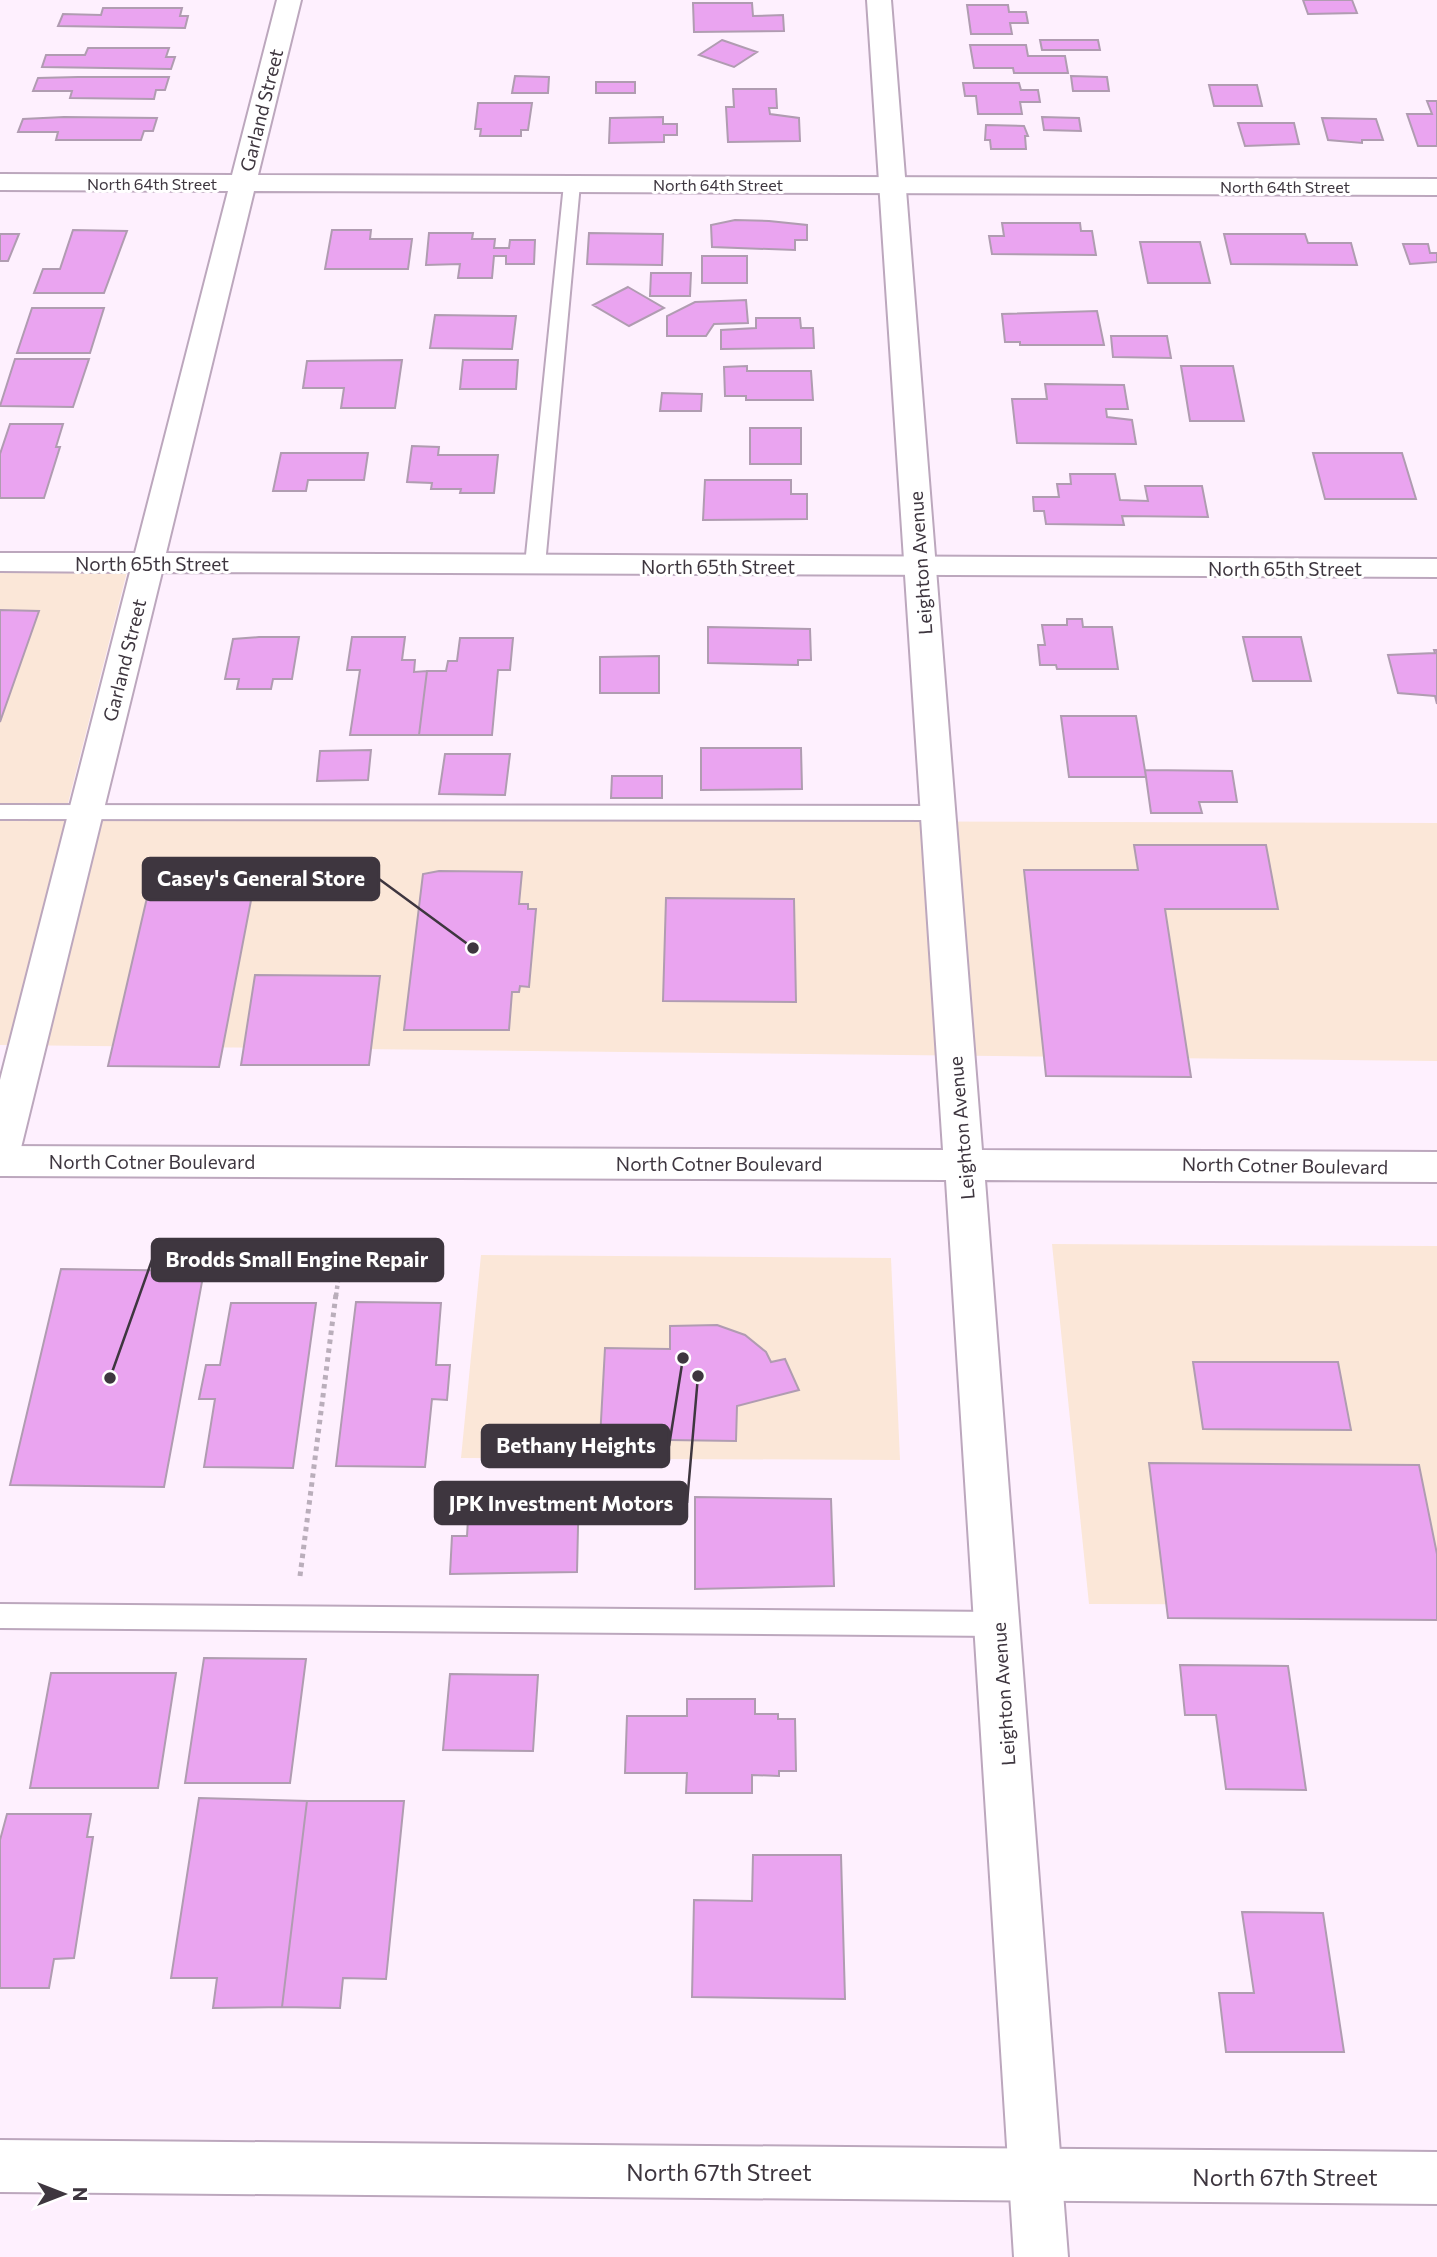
<svg xmlns="http://www.w3.org/2000/svg" width="1437" height="2257" font-family="Commissioner,sans-serif">
	<rect width="100%" height="100%" fill="#fef0fe"/>
	<path fill="#fbe7d8" d="M0,572H127L64,819L1437,823V1061L0,1045Z
		M1052,1244L1437,1246V1605L1089,1604Z
		M481,1255L891,1258L900,1460L461,1458Z"/>
	<path fill="#eaa4f0" stroke="#b09cb1" stroke-width="2" d="M1303,0H1352L1357,13L1308,14Z
		M693,3H752L753,16L783,15L784,31L694,32Z
		M967,5H1008L1009,12H1026L1028,23H1010L1012,34H971Z
		M103,8H182L180,16H188L185,28L58,26L63,14L101,15Z
		M722,40L757,52L734,67L699,55Z
		M1040,40H1098L1100,50H1042Z
		M970,45H1026L1028,56H1065L1068,73H1014L1013,68H974Z
		M88,48H169L166,57H175L171,69L42,67L46,55H85Z
		M515,76L549,77L548,93H512Z
		M1071,76L1107,77L1109,91H1073Z
		M78,77H169L165,90H156L154,99L70,98L72,91H33L38,78Z
		M596,82H635V93H596Z
		M963,83H1019L1021,90H1038L1040,102H1020L1022,114H978L976,96H965Z
		M1209,85H1257L1262,106H1214Z
		M733,89H776L777,108H769L770,114L799,118L800,141L728,142L726,107H734Z
		M1427,101H1437V146H1418L1407,114H1432Z
		M478,103H532L528,130H521V136H480L481,129H475Z
		M64,117L157,118L153,131H144L141,140H56L58,132H18L23,119Z
		M663,117V124H677V135H664V142L609,143L610,118Z
		M1042,117L1079,118L1081,131L1044,130Z
		M1322,118L1376,119L1383,140H1362V143L1328,140Z
		M1238,123H1294L1299,144L1245,146Z
		M986,125L1024,126L1028,136H1025L1026,149H991L990,140H985Z
		M769,221L807,225V240H795V250L712,247L711,225L735,220Z
		M1002,223H1080L1081,231H1092L1096,255L992,254L989,236H1004Z
		M73,230L127,231L104,293H34L43,269H60Z
		M332,230H371L370,239H412L408,269H325Z
		M429,233H473L472,239H495L494,248H509L510,240H535L534,264H506V256H494L492,278H458L460,264L426,265Z
		M589,233L663,234L662,265L587,264Z
		M0,234H19L8,261H0Z
		M1224,234H1305L1308,243H1351L1357,265L1231,264Z
		M1140,242H1200L1210,283H1148Z
		M1403,244H1428L1430,253H1437V262L1410,264Z
		M702,256H747V283H702Z
		M651,273H691L690,296H650Z
		M628,287L664,308L629,326L593,305Z
		M746,300L748,323L714,324L706,336H667V316L695,302Z
		M32,308H104L90,353H17Z
		M1097,311L1104,345H1020V342H1005L1002,314Z
		M435,315L516,316L512,349L430,348Z
		M756,318H800L801,328H813L814,348L721,349V330L756,328Z
		M1111,336H1167L1171,358L1113,357Z
		M15,359H89L73,407L0,406Z
		M402,360L395,408H341L344,388H303L307,361Z
		M463,360H518L516,389H460Z
		M747,366V371H811L813,400H746V396H725L724,367Z
		M1181,366H1233L1244,421H1190Z
		M1045,384L1124,385L1128,409H1106L1107,417L1132,420L1136,444L1017,443L1012,399H1047Z
		M662,393L702,394L701,411H660Z
		M10,424H63L56,447H60L44,498H0V454Z
		M750,428H801V464H750Z
		M412,446L439,447L438,455H498L494,493H460L461,489H431L432,483L407,482Z
		M281,453H368L364,480H308L306,491H273Z
		M1313,453H1402L1416,499H1325Z
		M1070,474H1115L1120,500L1148,501L1145,486H1202L1208,517L1122,516L1124,525L1046,524L1044,511H1034L1033,497H1059L1057,484H1071Z
		M705,480H791V494H807V519L703,520Z
		M0,610L39,611L0,722Z
		M1067,619H1082L1083,627H1112L1118,669H1057L1056,665H1040L1038,645H1045L1042,625H1067Z
		M708,627L810,629L811,660H798V665L708,663Z
		M259,637H299L292,679H273L271,689H237L239,679H225L233,639Z
		M352,637H405L402,660H415L414,672L427,671L419,735H350L360,670H347Z
		M1243,637H1301L1311,681H1253Z
		M460,638H513L510,670H498L492,735H419L427,671H446L448,661H457Z
		M1434,650H1437V704L1435,696L1398,693L1388,655L1435,653Z
		M659,656V693H600V657Z
		M1061,716H1136L1146,777H1069Z
		M701,748H801L802,789L701,790Z
		M371,750L368,780L317,781L320,751Z
		M445,754H510L505,795L439,794Z
		M1145,770L1232,771L1237,802H1199L1202,813H1151Z
		M612,776H662V798H611Z
		M1134,845H1266L1278,909H1165L1191,1077L1046,1076L1024,870H1138Z
		M439,871L522,872L519,904H528V909H536L529,987L520,986L519,992H512L509,1030H404L423,874Z
		M149,889L253,890L219,1067L108,1066Z
		M666,898L794,899L796,1002L663,1001Z
		M255,975L380,976L369,1065H241Z
		M61,1269L204,1271L164,1487L10,1485Z
		M356,1302L441,1303L436,1365H450L447,1400L432,1399L425,1467L336,1466Z
		M231,1303H316L293,1468L204,1467L215,1399H199L206,1365H220Z
		M717,1325L745,1335L766,1352L771,1362L785,1359L799,1390L737,1406L736,1441L600,1439L605,1348L670,1349V1326Z
		M1193,1362H1338L1351,1430L1203,1429Z
		M1149,1463L1419,1465L1437,1554V1620L1168,1618Z
		M579,1482L577,1572L450,1574L452,1536H467L470,1484Z
		M695,1497L831,1499L834,1586L695,1589Z
		M204,1658L306,1659L290,1783H185Z
		M1180,1665L1288,1666L1306,1790L1226,1789L1216,1715H1185Z
		M51,1673H176L158,1788H30Z
		M450,1674L538,1675L533,1751L443,1750Z
		M687,1699H755V1714H778V1719H795L796,1771H779V1776L752,1775V1793H686L687,1773H625L627,1716H687Z
		M199,1798L307,1801L282,2007L213,2008L217,1978H171Z
		M307,1801H404L386,1979L343,1978L340,2008L282,2007Z
		M7,1814H91L87,1837H93L74,1958L54,1959L49,1988H0V1840Z
		M753,1855H841L845,1999L692,1997L694,1900L752,1901Z
		M1242,1912L1323,1913L1344,2052H1226L1219,1993H1254Z"/>
	<g fill="none" stroke-linecap="round" stroke-linejoin="round">
		<g stroke="#bca7bd" stroke-width="4">
			<path id="lane" d="M572,179L580,184L545,565L535,571L525,565L564,184Z
				M0,805L939,806L947,808L950,813L947,818L939,820L0,819Z
				M0,1604L998,1612L1008,1615L1012,1624L1008,1633L998,1636L0,1628Z"/>
		</g>
		<g stroke="#bca7bd" stroke-width="4">
			<path id="street" d="M277,0H301L258,175L1437,179V195L254,191L166,553L1437,559V577L162,572L19,1156L14,1166L0,1171V1080L130,572L0,571V553H135L228,191L0,190V174L232,175Z
				M0,2140L1437,2152V2204L0,2192Z"/>
		</g>
		<g stroke="#bca7bd" stroke-width="4">
			<path id="secondary" d="M867,0H891L982,1150L1437,1152V1182L985,1180L1068,2257H1014L946,1180L0,1176V1146L943,1150Z"/>
		</g>
		<path stroke="#baaebb" stroke-width="4.5" stroke-dasharray="3.5 3.5" stroke-linecap="butt" d="M336,1296L342,1251"/>
		<path stroke="#baaebb" stroke-width="5" stroke-dasharray="4.5 4.5" stroke-linecap="butt" d="M300,1576L336,1294"/>
		<use href="#lane" fill="#fff" fill-rule="evenodd"/>
		<use href="#street" fill="#fff" fill-rule="evenodd"/>
		<use href="#secondary" fill="#fff" fill-rule="evenodd"/>
	</g>
	<g text-anchor="middle" dominant-baseline="central" stroke-width="6" stroke-linejoin="round" paint-order="stroke">
		<g font-size="16" fill="#3e363f" stroke="#fff">
			<text x="152" y="183">North 64th Street</text>
			<text x="718" y="184">North 64th Street</text>
			<text x="1285" y="186">North 64th Street</text>
		</g>
		<g font-size="19" fill="#3e363f" stroke="#fff">
			<text transform="translate(261 110) rotate(-76)">Garland Street</text>
			<text x="152" y="563">North 65th Street</text>
			<text transform="translate(920 563) rotate(-94)">Leighton Avenue</text>
			<text x="718" y="566">North 65th Street</text>
			<text x="1285" y="568">North 65th Street</text>
			<text transform="translate(124 660) rotate(-76)">Garland Street</text>
			<text transform="translate(961 1128) rotate(-95)">Leighton Avenue</text>
			<text x="152" y="1161">North Cotner Boulevard</text>
			<text x="719" y="1163">North Cotner Boulevard</text>
			<text transform="translate(1285 1165) rotate(1)">North Cotner Boulevard</text>
			<text transform="translate(1003 1694) rotate(-94)">Leighton Avenue</text>
		</g>
		<g font-size="23" fill="#3e363f" stroke="#fff">
			<text x="719" y="2172">North 67th Street</text>
			<text x="1285" y="2177">North 67th Street</text>
		</g>
	</g>
	<path fill="none" stroke="#3e363f" stroke-width="2.5" d="M473 948L379 879M110 1378L152 1260M683 1358L669 1446M698 1376L687 1503"/>
	<g fill="#3e363f" stroke="#fff" stroke-width="2.5">
		<circle cx="473" cy="948" r="7"/>
		<circle cx="110" cy="1378" r="7"/>
		<circle cx="683" cy="1358" r="7"/>
		<circle cx="698" cy="1376" r="7"/>
	</g>
	<g fill="#3e363f" stroke="#3e363f" stroke-width="2.5">
		<rect x="143" y="858" width="236" height="42" rx="7"/>
		<rect x="152" y="1239" width="291" height="42" rx="7"/>
		<rect x="482" y="1425" width="187" height="42" rx="7"/>
		<rect x="435" y="1482" width="252" height="42" rx="7"/>
	</g>
	<g font-size="21" text-anchor="middle" font-weight="bold" fill="#fff">
		<text x="261" y="886">Casey's General Store</text>
		<text x="297" y="1267">Brodds Small Engine Repair</text>
		<text x="576" y="1453">Bethany Heights</text>
		<text x="561" y="1511">JPK Investment Motors</text>
	</g>
	<g transform="translate(63 2194) rotate(90)" stroke="#ffffff" stroke-width="5" paint-order="stroke">
	<path d="M0-5L12 26L0 18L-12 26Z" fill="#3e363f"/>
	<text y="-10" font-size="19" font-weight="bold" text-anchor="middle" fill="#3e363f">N</text>
	</g>
</svg>
